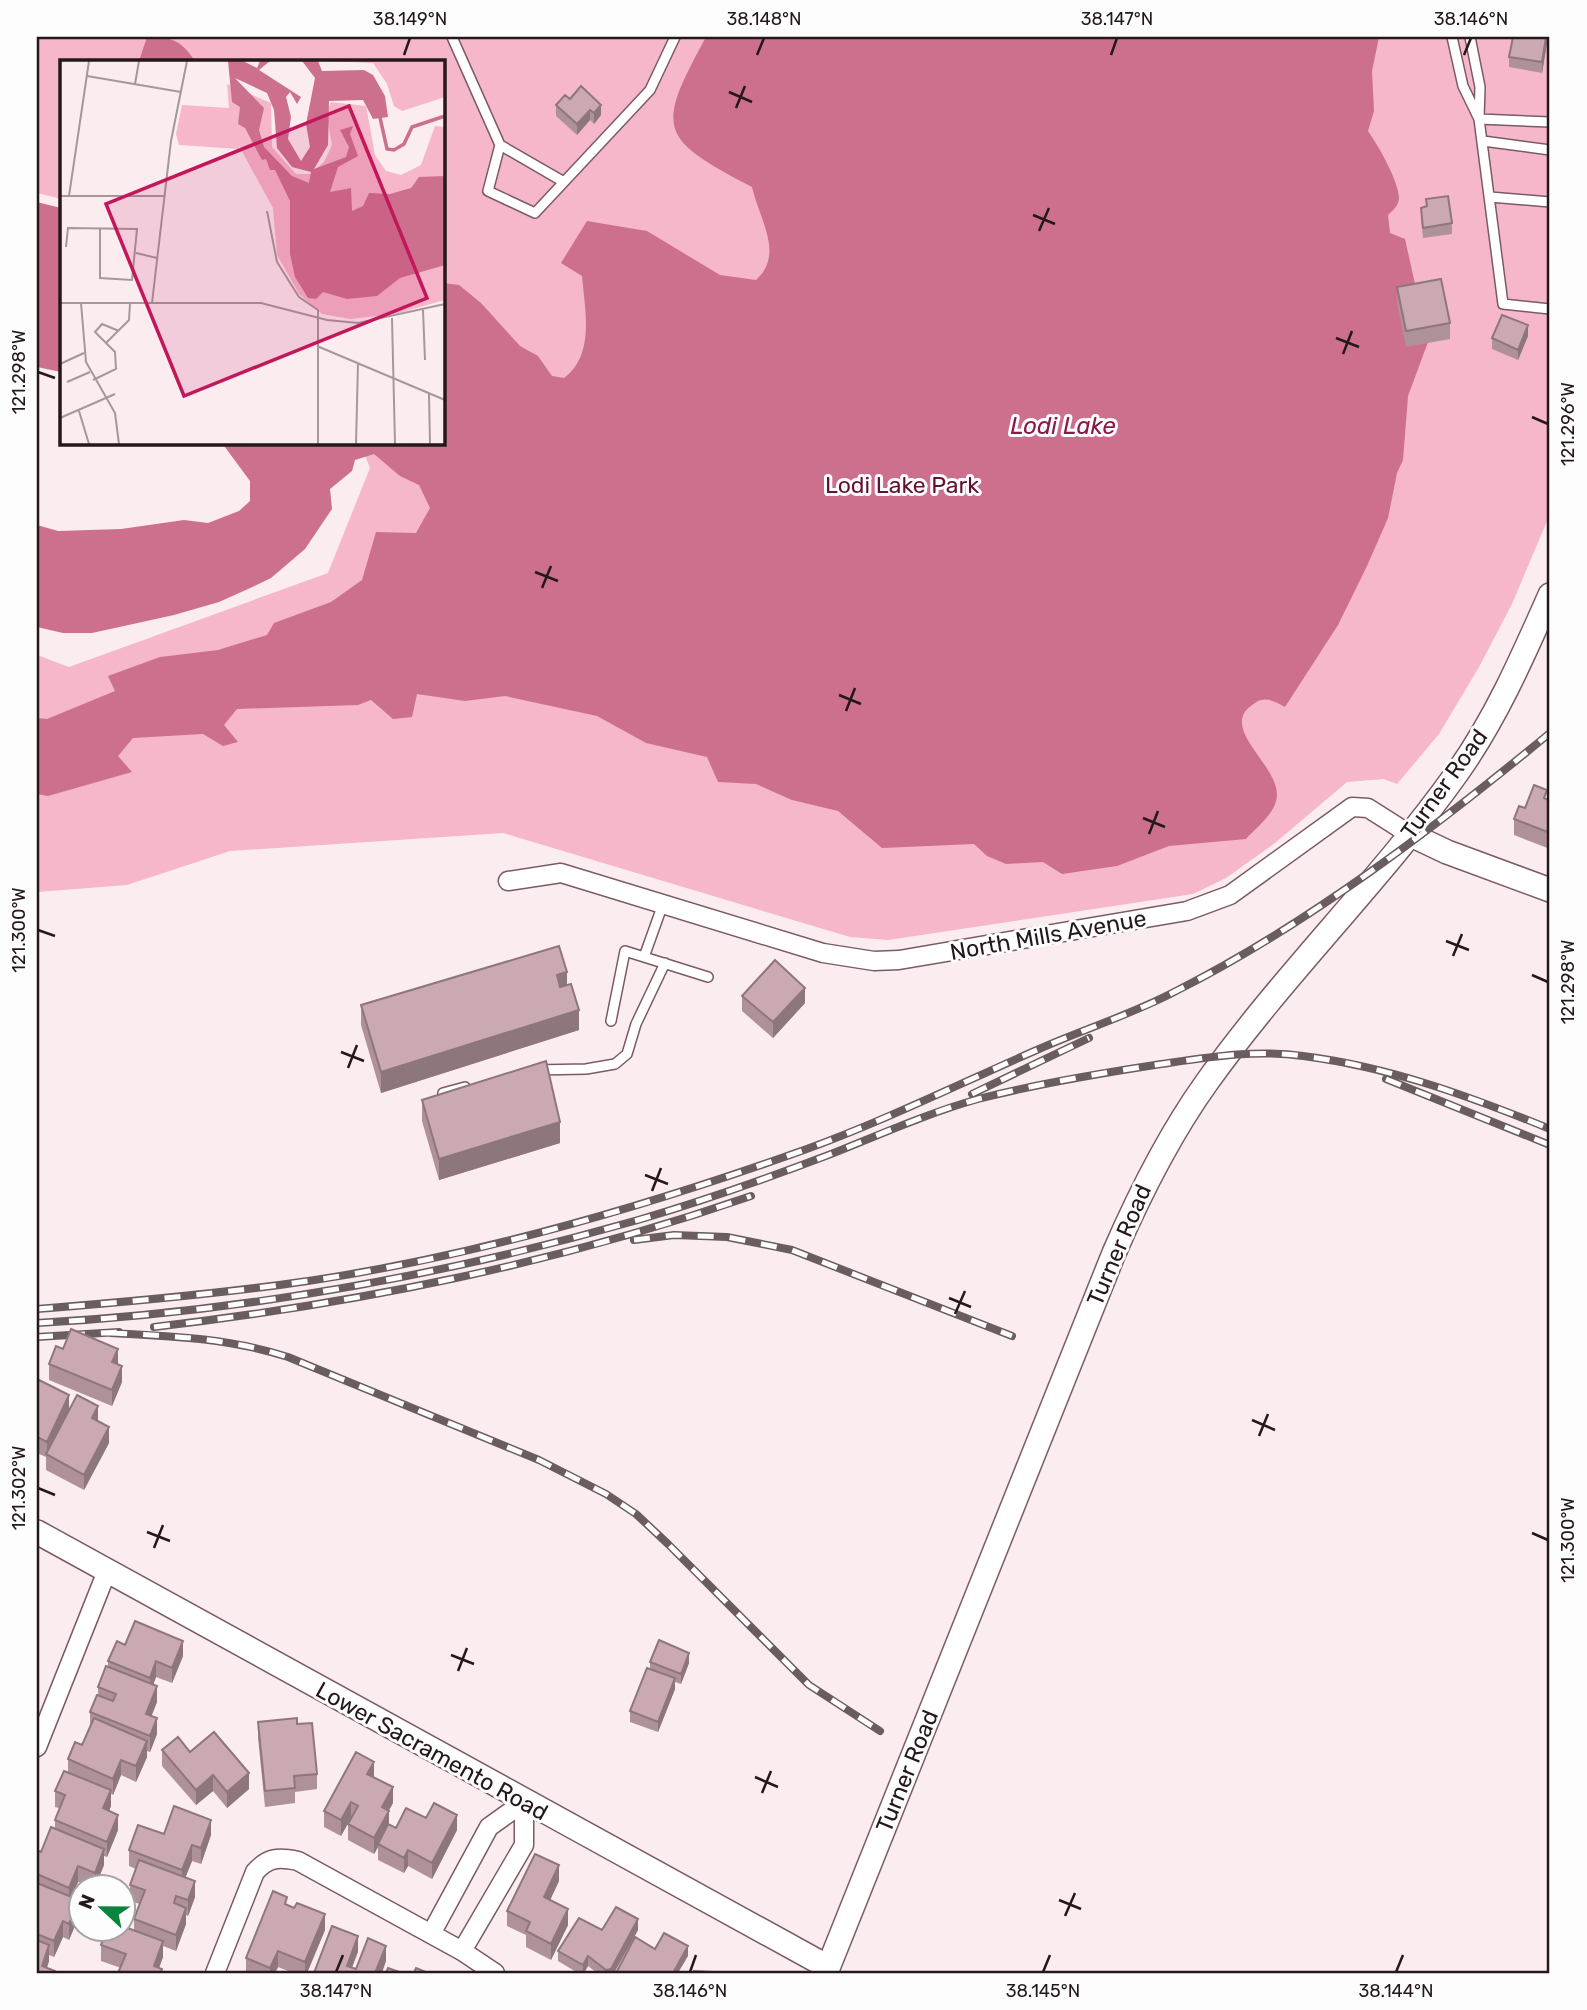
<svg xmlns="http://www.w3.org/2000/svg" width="1587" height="2010" font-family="Rubik,sans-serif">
	<rect width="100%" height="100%" fill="#fbecf0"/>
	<path fill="#f5b7c9" d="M37,37H1550V514L1512,604L1479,667L1439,734L1397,784L1384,779L1347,782L1275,843L1226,878L1193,894L888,940L850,937L503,833L230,851L127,885L37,892V655L69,667L328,573L370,468L360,443H443V61H61V199L37,193Z"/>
	<path fill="#cc708e" d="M147,37C172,37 181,40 195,61H139Z
		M706,37H1379L1372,71L1374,111L1368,131C1379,147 1397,178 1399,197C1399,206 1393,210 1388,215L1390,233L1405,239L1428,342L1408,396L1403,460L1397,473L1388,518L1367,566L1338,625L1285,707C1275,701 1265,696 1255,703C1213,728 1286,768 1276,801C1273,815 1255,829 1246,839L1169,846L1117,866L1062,874L1043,862L1006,864L987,856L974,844L882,848L838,811L792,800L756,784L718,782L707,757L646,743L597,716L505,696L465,701L417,694L412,717L393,719L371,700L358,705L237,709L224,725L238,742L223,746L203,734L133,738L118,756L132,772L48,796L37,794V718L47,719L115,691L108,676L160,657L218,650L267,635L274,623L331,602L362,580L376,532L416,533L430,508L419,485L400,476L374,454L355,460L352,471L330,489L332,509L305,549L271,578L248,589L219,602L174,615L92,633H63L37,627V525L58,531L121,529L184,520L208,523L239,511L250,501V481L222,443H443V283L459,285L481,303L520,346L538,356L552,376L564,378C595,355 585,310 582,276L561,263L587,221L647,231L720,275L756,280C785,254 759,219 752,187C659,138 655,130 706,37Z
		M37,202L61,208V372L37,367Z"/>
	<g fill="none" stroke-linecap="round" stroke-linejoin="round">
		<g stroke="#7a5b64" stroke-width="12">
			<path id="lane" d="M452,37L500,145L564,182
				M1452,37L1463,86L1479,119L1503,304L1550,309
				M1470,37L1480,87L1479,117
				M1479,119L1550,122
				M1483,141L1550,150
				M500,145L488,191L535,213L650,90L675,37
				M1490,197L1550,202
				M663,904L644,957L708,977
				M611,1021L625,951L644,957
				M536,1070L586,1069L615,1064L627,1054L636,1024L665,963
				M443,1093L465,1087"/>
		</g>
		<g stroke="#7a5b64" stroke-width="21">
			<path id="street" d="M508,881L561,873L823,953L874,961L899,960L1187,911L1230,895L1352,807L1368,808L1409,834
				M37,1747L107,1571
				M431,1934L489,1827L524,1802
				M462,1951L524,1845V1802
				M215,1973L255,1872C268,1857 279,1857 298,1861L462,1951L495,1973"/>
		</g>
		<g stroke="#7a5b64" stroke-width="26">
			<path id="secondary" d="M1409,834L1447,852L1550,890
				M37,1532L828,1967
				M826,1973L1114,1253C1140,1193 1169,1135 1207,1082C1284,974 1380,881 1457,773C1496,718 1523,656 1550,595"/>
		</g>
		<use href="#lane" stroke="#fff" stroke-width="9"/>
		<use href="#street" stroke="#fff" stroke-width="18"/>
		<use href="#secondary" stroke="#fff" stroke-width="23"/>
		<g stroke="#6a5d60" stroke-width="8">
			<path id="rail" d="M1386,1079L1550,1145
				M972,1094L1089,1038
				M634,1240L674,1235L727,1237L792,1250L1012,1336
				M37,1309C127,1302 218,1294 308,1281C477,1256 644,1207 804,1150C884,1121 961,1083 1039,1049C1084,1029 1133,1014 1176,991C1307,925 1437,826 1550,733
				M37,1323C241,1312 442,1276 638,1220C703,1201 768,1178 831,1154C879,1135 928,1113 978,1099C1036,1084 1096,1074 1155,1065C1204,1058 1254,1049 1303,1056C1390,1067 1469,1096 1550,1129
				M154,1327C359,1303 555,1264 751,1196
				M111,1333C172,1336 229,1338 288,1357L539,1460L606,1494L636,1514L668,1544L809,1685L880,1731
				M37,1337L119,1332"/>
		</g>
		<use href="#rail" stroke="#fdfdfd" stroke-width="5" stroke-dasharray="16" stroke-linecap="butt"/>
	</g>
	<path fill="#af9199" d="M1513,37H1548L1542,73L1509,67V57Z
		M570,99L601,115L594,124L590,120L577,135L556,116V105Z
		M1426,199L1452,223V234L1423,238L1421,218V208L1426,206Z
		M1397,287L1450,323V339L1406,347L1397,302Z
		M1528,336L1518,360L1492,349V338Z
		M1547,799L1550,801V849L1514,835V819L1525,808Z
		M567,985L579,1030L381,1093L361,1025V1005Z
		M742,996L805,1003L773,1038L742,1011Z
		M422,1100L560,1143L439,1180L422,1121Z
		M63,1349L118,1365L122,1382L112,1406L49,1380V1364Z
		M37,1379L69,1409L98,1421L109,1443L84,1490L46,1470V1457L37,1453Z
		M125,1645L183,1656L172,1683L156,1677L153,1685L157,1702L151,1716L157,1734L150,1752L147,1751V1757L136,1782L121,1775L113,1795L111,1794V1806L109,1811L118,1830L107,1857L104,1856V1865L95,1887L78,1882L71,1897L79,1916L69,1940L63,1937L54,1957L49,1955V1961L47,1968L55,1973H37V1850L41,1852L55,1828V1820L59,1808L55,1807V1791L68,1772V1759L82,1745L90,1726V1712L98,1695V1687L108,1667V1661Z
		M650,1662L689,1663L681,1684L675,1682V1689L658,1732L630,1722V1711L650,1669Z
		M258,1722L297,1724L317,1774V1789L295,1792V1803L265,1807L258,1738Z
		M162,1750L190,1752L249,1789L227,1808L213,1791L196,1805L162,1766Z
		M374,1777L393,1803L388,1811L389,1824L396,1828L426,1818L457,1830L432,1879L408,1866L404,1873L378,1860V1847L374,1854L348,1840V1824L351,1818L341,1836L324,1827V1811Z
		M164,1834L211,1835L201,1864L192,1861L185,1878L195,1897L188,1916L186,1915V1924L176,1951L163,1946V1957L159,1968L162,1973L121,1968L101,1961V1945L134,1930V1919L140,1904L130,1901V1885L136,1869L129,1866V1850Z
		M559,1881L550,1900L568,1925L551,1960L526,1947V1935L507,1926V1911Z
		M287,1905L325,1930L307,1973H293L278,1967L275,1973H246V1958Z
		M602,1930H638L614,1973H597L588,1966L584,1973H578L558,1961V1951Z"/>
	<path fill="#8e767d" d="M1546,37H1548L1542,73V62Z
		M601,105V115L594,124V113Z
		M590,110V120L577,135V124Z
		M1528,325V336L1518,360V350Z
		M567,972V992L557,996V975Z
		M805,988V1003L773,1038V1022Z
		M579,1010V1030L381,1093V1072Z
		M560,1122V1143L439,1180V1159Z
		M118,1349V1364L112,1362Z
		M122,1366V1382L112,1406V1390Z
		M69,1395V1410L47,1455V1442Z
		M98,1406V1422L92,1418Z
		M109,1427V1443L84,1490V1475Z
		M183,1641V1656L172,1683V1668Z
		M689,1653V1663L681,1684V1674Z
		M156,1661V1677L150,1693V1678Z
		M675,1678V1689L658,1732V1722Z
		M157,1686V1702L146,1730V1714Z
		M157,1718V1734L150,1752V1736Z
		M147,1741V1757L136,1782V1766Z
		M121,1760V1775L113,1795V1779Z
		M374,1762V1778L367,1774Z
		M249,1773V1789L227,1808V1792Z
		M213,1775V1791L196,1805V1790Z
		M393,1787V1803L382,1823V1807Z
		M111,1790V1806L103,1824V1808Z
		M351,1802V1818L341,1836V1820Z
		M389,1811V1827L378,1844V1847L374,1854V1838Z
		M118,1815V1830L107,1857V1842Z
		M457,1815V1830L432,1879V1863Z
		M211,1820V1835L201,1864V1848Z
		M192,1845V1861L182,1886V1870Z
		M104,1849V1865L95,1887V1873Z
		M408,1850V1866L404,1873V1858Z
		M559,1865V1881L544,1913V1897Z
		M78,1866V1882L69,1903V1888Z
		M195,1881V1897L188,1916V1900Z
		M79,1900V1916L69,1940V1924Z
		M186,1908V1924L176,1951V1935Z
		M568,1909V1925L551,1960V1944Z
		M325,1914V1930L307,1973H305V1962Z
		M638,1919V1930L614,1973H606V1970Z
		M63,1921V1937L54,1957V1941Z
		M358,1936V1952L350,1973L347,1966Z
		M163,1941V1957L157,1973L154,1966Z
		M49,1945V1961L45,1973L42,1966Z
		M386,1946V1961L382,1973H375Z
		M688,1946V1956L678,1973H673Z
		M278,1951V1967L275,1973H270V1968Z
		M588,1956V1966L584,1973H583V1965Z"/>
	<path fill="#cba9b2" stroke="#8e767d" stroke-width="2" d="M1513,37H1546L1542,62L1509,57Z
		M581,86L601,105L594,113L590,110L577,124L556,105L565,95L570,99Z
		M1448,196L1452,223L1423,228L1421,208L1427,206L1426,199Z
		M1441,279L1450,323L1406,331L1397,287Z
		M1502,315L1528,325L1518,350L1492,338Z
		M1534,785L1547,790L1544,798L1550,801V833L1514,819L1519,806L1525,808Z
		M559,946L567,972L557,975L560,987L571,984L579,1010L381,1072L361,1005Z
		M775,960L805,988L773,1022L742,996Z
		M546,1061L560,1122L439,1159L422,1100Z
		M71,1329L118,1349L112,1362L122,1366L112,1390L49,1364L56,1346L63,1349Z
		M37,1379L69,1395L47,1442L37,1437Z
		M77,1395L98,1406L92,1418L109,1427L84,1475L46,1454Z
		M135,1621L183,1641L172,1668L156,1661L150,1678L108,1661L117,1641L125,1645Z
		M659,1640L689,1653L681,1674L650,1662Z
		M106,1666L157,1686L146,1714L157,1718L150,1736L90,1712L97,1695L113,1701L116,1694L98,1687Z
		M647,1668L675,1678L658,1722L630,1711Z
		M94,1718L147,1741L136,1766L121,1760L113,1779L68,1759L75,1742L82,1745Z
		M297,1718V1724L312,1723L317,1774L294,1776L295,1788L265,1791L258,1722Z
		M214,1732L249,1773L227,1792L213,1775L196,1790L162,1750L178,1737L190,1752Z
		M356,1752L374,1762L367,1774L393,1787L382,1807L389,1811L374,1838L348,1824L358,1806L351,1802L341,1820L324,1811Z
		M64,1771L111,1790L103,1808L118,1815L107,1842L55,1820L65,1795L55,1791Z
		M434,1803L457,1815L432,1863L408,1850L404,1858L378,1844L388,1824L396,1828L406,1808L426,1818Z
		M174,1806L211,1820L201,1848L192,1845L182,1870L129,1850L138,1825L164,1834Z
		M51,1827L104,1849L95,1873L78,1866L69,1888L37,1874V1850L41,1852Z
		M535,1854L559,1865L544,1897L568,1909L551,1944L526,1931L530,1922L507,1911Z
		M139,1860L195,1881L188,1900L176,1896L174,1903L186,1908L176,1935L134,1919L145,1890L130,1885Z
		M37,1883L79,1900L69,1924L63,1921L54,1941L37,1934Z
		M273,1891L287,1897L285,1904L294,1908L297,1903L325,1914L305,1962L278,1951L270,1968L246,1958Z
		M616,1907L638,1919L611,1969L606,1970L588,1956L583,1965L558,1951L579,1918L602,1930Z
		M122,1926L163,1941L154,1966L162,1969L161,1973H118L126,1954L101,1945L107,1929H122Z
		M332,1926L358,1936L347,1966L356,1969L368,1938L386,1946L375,1973H314Z
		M664,1933L688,1946L673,1973H616L635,1937L655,1949Z
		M37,1940L49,1945L42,1966L55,1971L54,1973H37Z
		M388,1968L402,1973H386Z
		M416,1968L428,1973H414Z
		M694,1971L730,1973H694Z"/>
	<path fill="none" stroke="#24181b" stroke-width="2.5" d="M404,55L410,38M757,55L764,38M1111,55L1117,38M1464,55L1471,38M729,92L752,102M736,108L745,86M1033,215L1055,224M1039,231L1049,208M1336,338L1359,347M1343,354L1352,331M38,372L55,378M1532,417L1548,424M535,572L558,581M542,588L551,566M839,695L861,704M846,711L855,688M1143,818L1165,827M1149,834L1158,811M38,930L55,936M1446,941L1469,950M1453,956L1462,934M1532,975L1548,982M341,1052L364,1061M348,1068L357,1045M645,1175L668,1184M652,1191L661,1168M949,1298L971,1307M955,1314L965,1291M1252,1420L1275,1430M1259,1436L1268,1414M38,1488L55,1495M147,1532L170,1541M1532,1533L1548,1540M154,1548L163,1525M451,1655L474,1664M458,1671L467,1648M755,1777L778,1787M762,1793L771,1771M1059,1900L1081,1909M1065,1916L1075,1893M336,1972L343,1955M690,1972L696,1955M1043,1972L1050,1955M1396,1972L1403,1955"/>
	<g text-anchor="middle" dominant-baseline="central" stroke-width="6" stroke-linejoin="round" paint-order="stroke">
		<g font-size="23" fill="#641035" stroke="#fdfdfd">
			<text x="902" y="485">Lodi Lake Park</text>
		</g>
		<g font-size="23" fill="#24181b" stroke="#fdfdfd">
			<text transform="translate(1444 784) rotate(-54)">Turner Road</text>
			<text transform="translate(1048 935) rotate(-10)">North Mills Avenue</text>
			<text transform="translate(1119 1245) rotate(-67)">Turner Road</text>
			<text transform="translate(432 1751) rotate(29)">Lower Sacramento Road</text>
			<text transform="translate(907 1771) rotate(-68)">Turner Road</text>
		</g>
		<g font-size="24" font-style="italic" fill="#881949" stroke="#fdfdfd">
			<text x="1063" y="426">Lodi Lake</text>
		</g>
	</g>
	<g transform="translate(60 60)">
		<rect width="385" height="385" fill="#fbecf0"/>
		<path d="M266,1H385V37L342,51L334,46L327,24L313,3ZM167,24L211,43L212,87L236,114H250L264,102L272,85L266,54L271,42L306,46L315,95L326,111L341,115L361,105L375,66L385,67V240L335,254L290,259L262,254L239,234L217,195L213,148L179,86V89L119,85L116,74L122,45L169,48Z" fill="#f5b7c9"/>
		<path d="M168,1H183L197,8L200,1H210L199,10L241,37L237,44L230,32L226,37L231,57L228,79L241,101L250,87L246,64L255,18L242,1H258L262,11L304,10L313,15L325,36L328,57L313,59L303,40L269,41L268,85L254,109L286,97L289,87L280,70L293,66L290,74L298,96L278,107L270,132L291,128L292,151L303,146L309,133L330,134L351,128L359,117L385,116V205L340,218L317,236L287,239L263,232L256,239L248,238L235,217L230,194V141L215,110H210L206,99L202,100L185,68L178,64L180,47L172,42ZM175,18L207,33L214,50L217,88L232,107L251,112L249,123L232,116L204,87L199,70L204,48Z" fill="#cc708e" fill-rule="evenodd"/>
		<path fill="none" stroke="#cc708e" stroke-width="3.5" d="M319,53L327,89L334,90L344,84L352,67L385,56"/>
		<path fill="none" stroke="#a5979b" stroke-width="2" d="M27,16L121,32M75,24L79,1M0,136H104M9,136L29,1M207,151L217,202L239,237L258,250V384M6,187L8,168L77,169L72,220L40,218V168M76,193L97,198M0,243H201L267,260L298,263L385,244M21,243L26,302L55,353L59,384M92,243L111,81L127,1M363,250L365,300M332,258L335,384M46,283L69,260L70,243M257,286L385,340M0,304L24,293M33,320L56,309L55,292L35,272L42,264L59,271M7,322L30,312M369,334L370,384M19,351L29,384M0,358L55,334M296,384L298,303"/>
		<path fill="#c2185b" fill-opacity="0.15" stroke="#c2185b" stroke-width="3.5" d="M289,46L367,238L124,336L46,144Z"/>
		<rect width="385" height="385" fill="none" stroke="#24181b" stroke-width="3.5"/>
	</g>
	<rect width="1587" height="2010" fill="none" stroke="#fdfdfd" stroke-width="77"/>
	<g transform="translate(102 1908) rotate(292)"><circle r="33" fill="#fdfdfd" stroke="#a6a1a3" stroke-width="2"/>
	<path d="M0-5L12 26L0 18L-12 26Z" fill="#0a843d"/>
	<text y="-10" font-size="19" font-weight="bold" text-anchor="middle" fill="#24181b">N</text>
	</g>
	<rect x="38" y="38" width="1510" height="1934" fill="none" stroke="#24181b" stroke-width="2.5"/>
	<g font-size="18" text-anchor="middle" fill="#24181b">
		<text x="410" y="25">38.149°N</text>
		<text x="764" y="25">38.148°N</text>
		<text x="1117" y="25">38.147°N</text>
		<text x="1471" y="25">38.146°N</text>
		<text transform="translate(19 372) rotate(-90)" y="6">121.298°W</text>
		<text transform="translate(1568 424) rotate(-90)" y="6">121.296°W</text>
		<text transform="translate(19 930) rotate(-90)" y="6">121.300°W</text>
		<text transform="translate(1568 982) rotate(-90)" y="6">121.298°W</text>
		<text transform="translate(19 1488) rotate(-90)" y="6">121.302°W</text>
		<text transform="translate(1568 1540) rotate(-90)" y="6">121.300°W</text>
		<text x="336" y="1997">38.147°N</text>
		<text x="690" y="1997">38.146°N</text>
		<text x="1043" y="1997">38.145°N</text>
		<text x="1396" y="1997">38.144°N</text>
	</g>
</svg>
